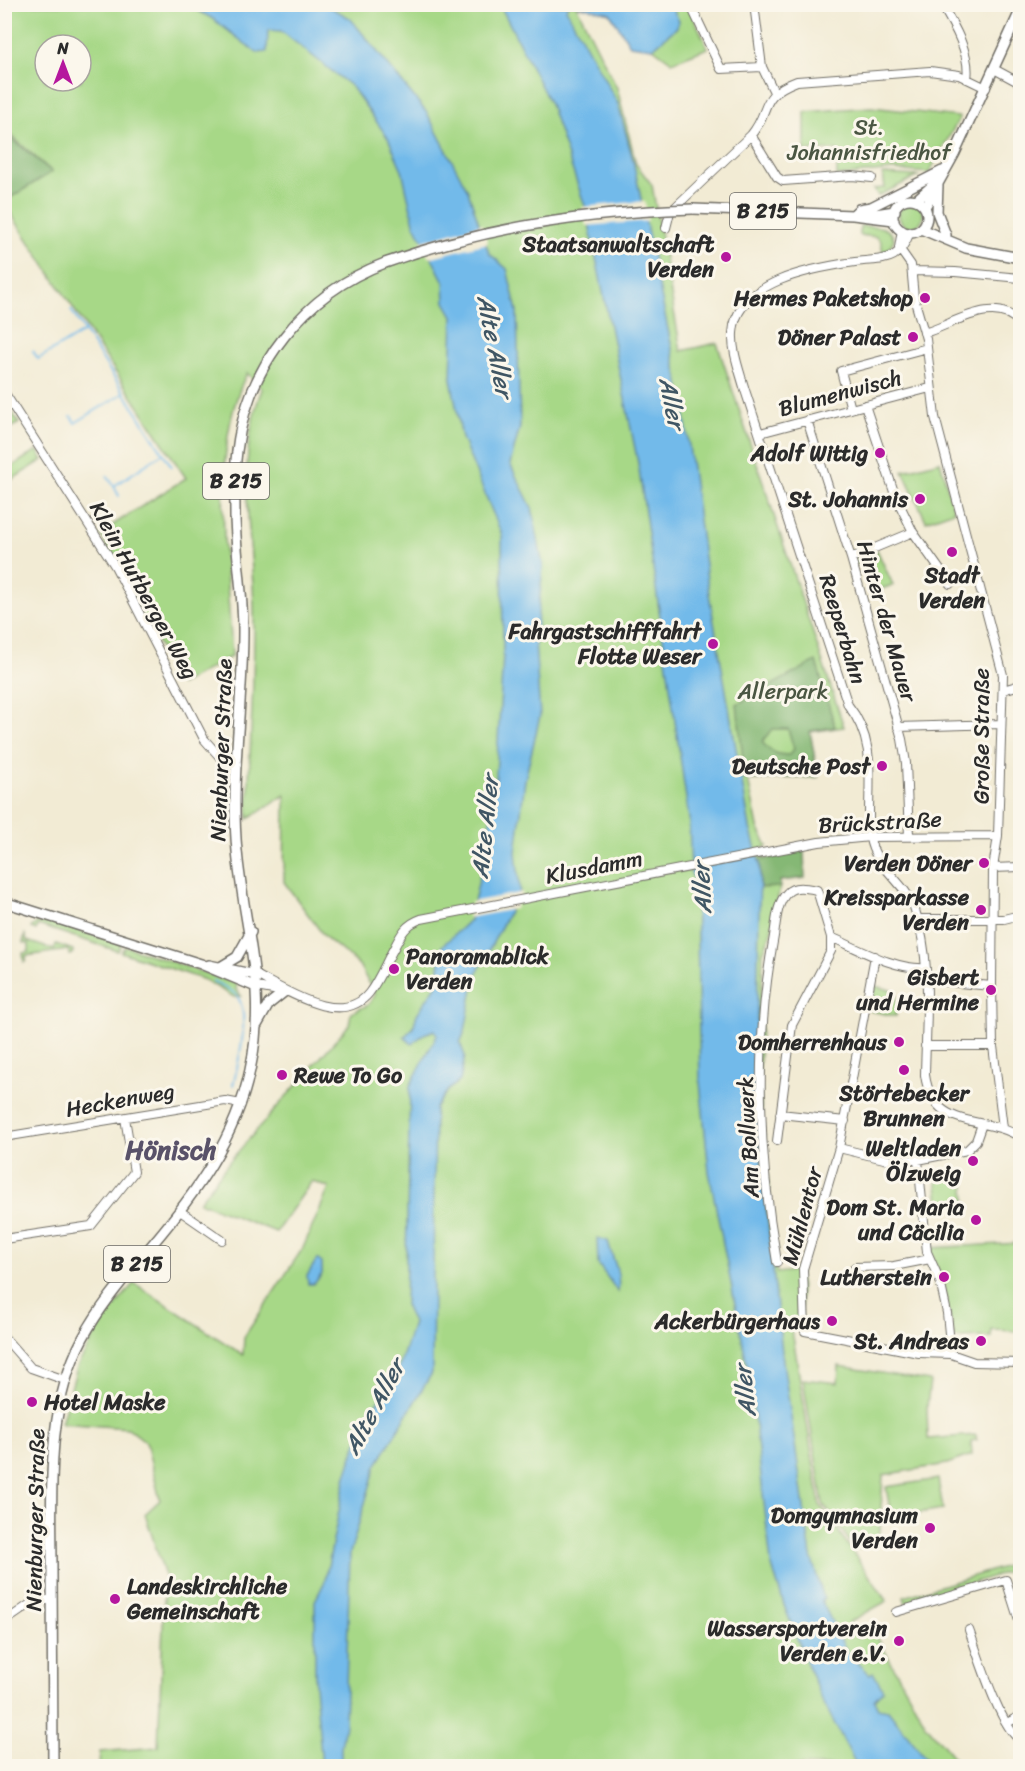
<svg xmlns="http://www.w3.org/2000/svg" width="1025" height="1771" font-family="Sriracha,sans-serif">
	<rect width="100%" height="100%" fill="#fbf7ec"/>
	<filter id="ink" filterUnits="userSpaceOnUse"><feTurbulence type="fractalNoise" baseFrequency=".0167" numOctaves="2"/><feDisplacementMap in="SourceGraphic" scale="12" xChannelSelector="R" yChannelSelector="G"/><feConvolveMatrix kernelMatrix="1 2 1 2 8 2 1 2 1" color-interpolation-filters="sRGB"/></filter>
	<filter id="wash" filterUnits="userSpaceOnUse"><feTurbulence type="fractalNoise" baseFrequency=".008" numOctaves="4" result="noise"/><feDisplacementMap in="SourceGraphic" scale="24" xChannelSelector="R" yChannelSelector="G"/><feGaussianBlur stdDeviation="1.35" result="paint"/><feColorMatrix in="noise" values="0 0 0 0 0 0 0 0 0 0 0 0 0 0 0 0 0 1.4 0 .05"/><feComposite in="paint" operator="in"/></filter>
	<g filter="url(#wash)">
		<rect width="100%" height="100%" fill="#f2ebd4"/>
		<path fill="#a7d887" stroke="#698259" stroke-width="1.5" fill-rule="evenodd" d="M5,5H576L617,88L636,164L652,185L681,351L717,343L844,727L810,732L818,777L748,780L758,827L767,846L762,848L766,868V887H780L771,933L763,953L759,1082L776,1268L777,1273L800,1270L802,1329L792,1330L820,1505L887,1601L849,1622L858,1638L872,1628L926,1725L961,1766H99L100,1752L158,1747L165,1576L145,1514L160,1500L146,1442L128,1428L61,1423L77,1367L100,1325L134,1283L243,1355L244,1337L303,1248L329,1188L312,1181L276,1232L199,1202L229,1162L349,1025L351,1013L368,1005L375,995L359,965L324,936L284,882L285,795L248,819C249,750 255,681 254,612C253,537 234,462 262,389L247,373C208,450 228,570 232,656L180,685L100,533L186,478L5,205V201L52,172L5,130ZM45,45H81V81H45Z
			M671,5H688L708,48L672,62L653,48L677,27L676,15Z
			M871,107L960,117L929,173L893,170L837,176V150L805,151V112Z
			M883,174L918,176L878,196L874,189L885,188Z
			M899 215a12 12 0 1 1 24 0a12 12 0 1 1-24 0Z
			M860,226C873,226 890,225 894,239L889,249L883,253L881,242L877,237L860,235Z
			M4,400L19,423L5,432H4Z
			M37,450L43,460L5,484V471Z
			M940,461L954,511L926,521L903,471Z
			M877,550L893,585L872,592L863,562L856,564L855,559Z
			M37,922L54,923L121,944L118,951L38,925L36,930L31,928Z
			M25,935L27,941L54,950L56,944L73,950V954L70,955L68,950L26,956V961L24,962L23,953L29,952V944L23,943Z
			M125,946L237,984L236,989L241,996L234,997L205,980L121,952Z
			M874,986L896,991V1016L870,1011Z
			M964,1172L966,1201L939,1204L936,1175Z
			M1020,1243V1331L991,1330V1337L954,1338L942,1281L929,1248Z
			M839,1366L930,1381L927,1407L928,1439L975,1435L977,1440L971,1441L972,1455L947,1464L883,1475L879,1545L855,1549L823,1504L803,1379L838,1383Z
			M938,1479L943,1509L891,1517L886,1487Z
			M1020,1562V1568L906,1603L904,1597Z"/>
		<path fill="#85b874" stroke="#587250" stroke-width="1.5" fill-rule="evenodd" d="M11,138L52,172L5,201V142Z
			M816,661L835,727L810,731L818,777L745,779L737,704ZM772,729H788L794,749L789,755C776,755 770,752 762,742Z
			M804,851L805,878L780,881V887L760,888L759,860Z"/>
		<path fill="#72baea" stroke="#4e728a" stroke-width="1.5" d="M188,5H326L350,18L427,113L468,191L489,253L507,269L517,311L520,427L510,464L532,508L543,566L535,642L540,716L525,780L516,852L520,891L475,977L465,1031L460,1043L465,1056L460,1081L448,1090L435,1108L432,1373L376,1466L350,1553L345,1724L341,1748V1766H322L315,1685V1601L325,1581L346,1476L366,1415L394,1384L413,1323L405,1305L410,1086L437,1035L435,1030L424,1034L412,1044L404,1037L413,1028L417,1014L437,984L442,946L470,920L488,839L496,776L503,655L502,535L462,438L451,379L453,316L445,302L444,282L414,223L402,170L388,138L352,87L281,31L268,30L267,52L257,53L213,19Z
			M500,5H568L566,9L618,104L633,160L683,402L709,594L750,828L760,864L756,1069L762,1170L783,1361L811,1556L824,1599L821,1600L848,1654L870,1674L873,1672L883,1690L874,1700L878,1708L888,1710L930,1764L927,1766H857L819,1694L785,1608L771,1563L750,1380L709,1172L700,1082L696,884L691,873L689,819L638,463L586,209L550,104Z
			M575,5H671L679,21L677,27L653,48L630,45L610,13Z
			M597,1238L608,1241C613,1262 621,1271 618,1292L598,1264Z
			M317,1259L322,1263V1274L314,1284H308L307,1276Z"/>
		<path fill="#f2ebd4" d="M645,201L648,221L586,226L582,207Z
			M482,224L488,243L429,258L420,242Z
			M523,892L515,909L468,918L471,902Z"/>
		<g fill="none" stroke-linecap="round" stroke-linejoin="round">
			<path stroke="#72baea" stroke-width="2" d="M71,310L172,467
				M33,351L38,359L85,331
				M71,416L75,423L124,393
				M107,476L114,486L163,453
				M114,486L119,496
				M213,981C221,985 232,989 237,996C251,1014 238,1064 233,1085"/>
		</g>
	</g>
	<g filter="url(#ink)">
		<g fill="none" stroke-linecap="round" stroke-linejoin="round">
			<g stroke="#716e66" stroke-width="10">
				<path id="minor" d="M690,4L721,69L762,67
					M754,4L762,67L774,92
					M941,4C954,25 971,54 967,79
					M994,69L1020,83
					M751,135L777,177L783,181L852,176L872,178
					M666,228L670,212L751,135C772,110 757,96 797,81L930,71L959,75L986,88
					M902,230L899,248L911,265L914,298L926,339L935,417L1003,675L998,836L993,868L992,986L993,1046L1003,1128
					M910,232C898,264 884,258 855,262C813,268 736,281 733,333C732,351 739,369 744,387L848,705C881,746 865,792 870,838C874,866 904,881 914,907C933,961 926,1020 925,1075C933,1132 984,1114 1020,1137
					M912,271L955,272L1020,278
					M924,333C953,325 994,294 1020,323
					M4,392L115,566L204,739L226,764H237
					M865,405L895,495L913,532L950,584
					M851,409L841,371L927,348
					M807,420L851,558L902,739L906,763L909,836
					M760,433L930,388
					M851,558L913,532
					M1003,690L1020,685
					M898,727L1001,724
					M993,868L1020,867
					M922,919H1004L1020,915
					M831,937C859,949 895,970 926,968
					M875,956L839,1148L803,1269L805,1331L919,1353L951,1354L974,1362L1020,1363
					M256,975C286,990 341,1028 369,993C379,980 386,962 394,948C401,934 406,924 421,919L819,842L870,837L998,836
					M936,981L992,986
					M256,987L285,992
					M925,1046H993
					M780,1114L845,1121
					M4,1137L225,1101L241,1104
					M777,1141L792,1025L831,951V937L817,890C807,888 794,885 787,893C777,902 776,923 774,936C754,1042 758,1156 777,1262
					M839,1148L888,1160H918L967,1150L976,1141L982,1124
					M918,1160L927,1252L940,1281L947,1313L951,1354
					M180,1211L222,1240
					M4,1239L91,1226L134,1172L125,1118
					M855,1267L894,1266L930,1259
					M4,1337L31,1368L65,1380
					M896,1612L1006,1580L1020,1624
					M4,1622L36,1600H52
					M969,1630C979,1657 999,1725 1020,1740
					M1007,1723L1020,1716"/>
			</g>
			<g stroke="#716e66" stroke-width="12">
				<path id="major" d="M938,185L937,212L946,235
					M893 216a17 17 0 1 1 34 0a17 17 0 1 1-34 0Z
					M916,200L935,183
					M925,207L955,153L1020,11
					M693,209L853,215L894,220
					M853,215L859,209L871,207L942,171
					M869,215L895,211
					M921,229L966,248L1020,258
					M4,902L201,964L256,987
					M209,965L256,975
					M222,966L237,957L251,932
					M257,1025L269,1004L284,992
					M53,1766C53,1701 52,1636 52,1570C52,1493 45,1409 83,1338C101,1304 127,1275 151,1246C195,1194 236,1138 250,1070C268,990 244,929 237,851C230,778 243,704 243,631C243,593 236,555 235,517C235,496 234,473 237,451C247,365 305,293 385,263"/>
			</g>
			<use href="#minor" stroke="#fff" stroke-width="8"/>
			<use href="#major" stroke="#fff" stroke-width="9"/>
			<g stroke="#716e66" stroke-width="12" stroke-linecap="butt">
				<path id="major-bridge" d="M385,263C486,227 587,212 693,209"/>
			</g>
			<use href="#major-bridge" stroke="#fff" stroke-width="9"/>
		</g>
	</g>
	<g fill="#b5179e" stroke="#fbf7ec" stroke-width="2">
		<circle cx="726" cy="257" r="6"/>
		<circle cx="925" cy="298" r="6"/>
		<circle cx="913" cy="337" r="6"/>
		<circle cx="880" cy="453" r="6"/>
		<circle cx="920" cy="499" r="6"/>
		<circle cx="952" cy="552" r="6"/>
		<circle cx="713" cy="644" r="6"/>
		<circle cx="882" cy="766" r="6"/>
		<circle cx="984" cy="863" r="6"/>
		<circle cx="981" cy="910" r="6"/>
		<circle cx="394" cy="969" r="6"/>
		<circle cx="991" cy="990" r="6"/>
		<circle cx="899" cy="1042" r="6"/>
		<circle cx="904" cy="1070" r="6"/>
		<circle cx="282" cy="1075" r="6"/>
		<circle cx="973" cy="1161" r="6"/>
		<circle cx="976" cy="1220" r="6"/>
		<circle cx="944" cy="1277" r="6"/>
		<circle cx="832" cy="1321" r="6"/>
		<circle cx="981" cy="1341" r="6"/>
		<circle cx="32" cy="1402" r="6"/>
		<circle cx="930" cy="1528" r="6"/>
		<circle cx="115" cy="1599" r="6"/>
		<circle cx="899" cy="1641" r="6"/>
	</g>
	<g text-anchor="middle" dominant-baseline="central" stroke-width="6" stroke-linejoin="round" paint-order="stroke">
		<g fill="#fbf7ec" stroke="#696865" stroke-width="1.5">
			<rect x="730" y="193" width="66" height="36" rx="4.5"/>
			<rect x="203" y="463" width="66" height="36" rx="4.5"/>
			<rect x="104" y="1246" width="66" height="36" rx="4.5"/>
		</g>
		<g font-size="21" font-weight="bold" fill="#2b2b2b">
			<text x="763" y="211">B 215</text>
			<text x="236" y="481">B 215</text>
			<text x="137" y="1264">B 215</text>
		</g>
		<g font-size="22" fill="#4a5642" stroke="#fbf7ec">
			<text x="869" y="127">St.<tspan x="869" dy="25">Johannisfriedhof</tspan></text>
			<text x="783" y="691">Allerpark</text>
		</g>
		<g font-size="22" font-weight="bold" fill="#2b2b2b" stroke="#fbf7ec" text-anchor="end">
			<text x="714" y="244">Staatsanwaltschaft<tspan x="714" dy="25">Verden</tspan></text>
			<text x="913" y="298">Hermes Paketshop</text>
			<text x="901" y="337">Döner Palast</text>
			<text x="868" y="453">Adolf Wittig</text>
			<text x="908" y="499">St. Johannis</text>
			<text x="952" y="575" text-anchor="middle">Stadt<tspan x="952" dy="25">Verden</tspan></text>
			<text x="701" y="631">Fahrgastschifffahrt<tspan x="701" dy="25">Flotte Weser</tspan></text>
			<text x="870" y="766">Deutsche Post</text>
			<text x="972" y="863">Verden Döner</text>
			<text x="969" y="897">Kreissparkasse<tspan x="969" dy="25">Verden</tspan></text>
			<text x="406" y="956" text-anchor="start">Panoramablick<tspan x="406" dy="25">Verden</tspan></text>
			<text x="979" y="977">Gisbert<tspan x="979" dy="25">und Hermine</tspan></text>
			<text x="887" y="1042">Domherrenhaus</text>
			<text x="294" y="1075" text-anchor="start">Rewe To Go</text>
			<text x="904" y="1093" text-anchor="middle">Störtebecker<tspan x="904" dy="25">Brunnen</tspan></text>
			<text x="961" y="1148">Weltladen<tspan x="961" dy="25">Ölzweig</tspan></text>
			<text x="964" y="1207">Dom St. Maria<tspan x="964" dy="25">und Cäcilia</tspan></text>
			<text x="932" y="1277">Lutherstein</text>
			<text x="820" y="1321">Ackerbürgerhaus</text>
			<text x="969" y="1341">St. Andreas</text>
			<text x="44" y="1402" text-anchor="start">Hotel Maske</text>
			<text x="918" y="1515">Domgymnasium<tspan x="918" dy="25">Verden</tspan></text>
			<text x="127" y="1586" text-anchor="start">Landeskirchliche<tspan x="127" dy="25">Gemeinschaft</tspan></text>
			<text x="887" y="1628">Wassersportverein<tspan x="887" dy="25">Verden e.V.</tspan></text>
		</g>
		<g font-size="22" fill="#2b2b2b" stroke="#fbf7ec">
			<text transform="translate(840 393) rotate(-15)">Blumenwisch</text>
			<text transform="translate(144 590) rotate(61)">Klein Hutberger Weg</text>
			<text transform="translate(887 621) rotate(74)">Hinter der Mauer</text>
			<text transform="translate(843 629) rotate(73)">Reeperbahn</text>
			<text transform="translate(981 736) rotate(-90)">Große Straße</text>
			<text transform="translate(221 750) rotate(-88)">Nienburger Straße</text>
			<text transform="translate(880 822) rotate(-3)">Brückstraße</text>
			<text transform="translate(594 867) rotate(-11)">Klusdamm</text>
			<text transform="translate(120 1100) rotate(-10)">Heckenweg</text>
			<text transform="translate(748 1137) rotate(-93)">Am Bollwerk</text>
			<text transform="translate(802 1216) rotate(-75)">Mühlentor</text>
			<text transform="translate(35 1520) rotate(-89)">Nienburger Straße</text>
		</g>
		<g font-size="24" font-style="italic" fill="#405664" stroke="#fbf7ec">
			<text transform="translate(495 346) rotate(79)">Alte Aller</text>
			<text transform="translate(672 403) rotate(79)">Aller</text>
			<text transform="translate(485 827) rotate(-84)">Alte Aller</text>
			<text transform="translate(702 888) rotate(-93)">Aller</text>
			<text transform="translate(745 1391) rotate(-96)">Aller</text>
			<text transform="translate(374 1407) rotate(-62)">Alte Aller</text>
		</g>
		<g font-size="26" font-weight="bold" fill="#595269" stroke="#fbf7ec">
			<text x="171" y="1150">Hönisch</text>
		</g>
	</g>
	<rect width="1025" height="1771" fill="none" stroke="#fbf7ec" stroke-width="24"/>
	<g transform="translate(63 63)"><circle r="28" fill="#fbf7ec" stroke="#a8a59f" stroke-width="1.5"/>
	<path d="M0-4.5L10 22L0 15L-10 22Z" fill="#b5179e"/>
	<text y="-9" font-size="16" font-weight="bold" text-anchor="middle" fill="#2b2b2b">N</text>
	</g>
</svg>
